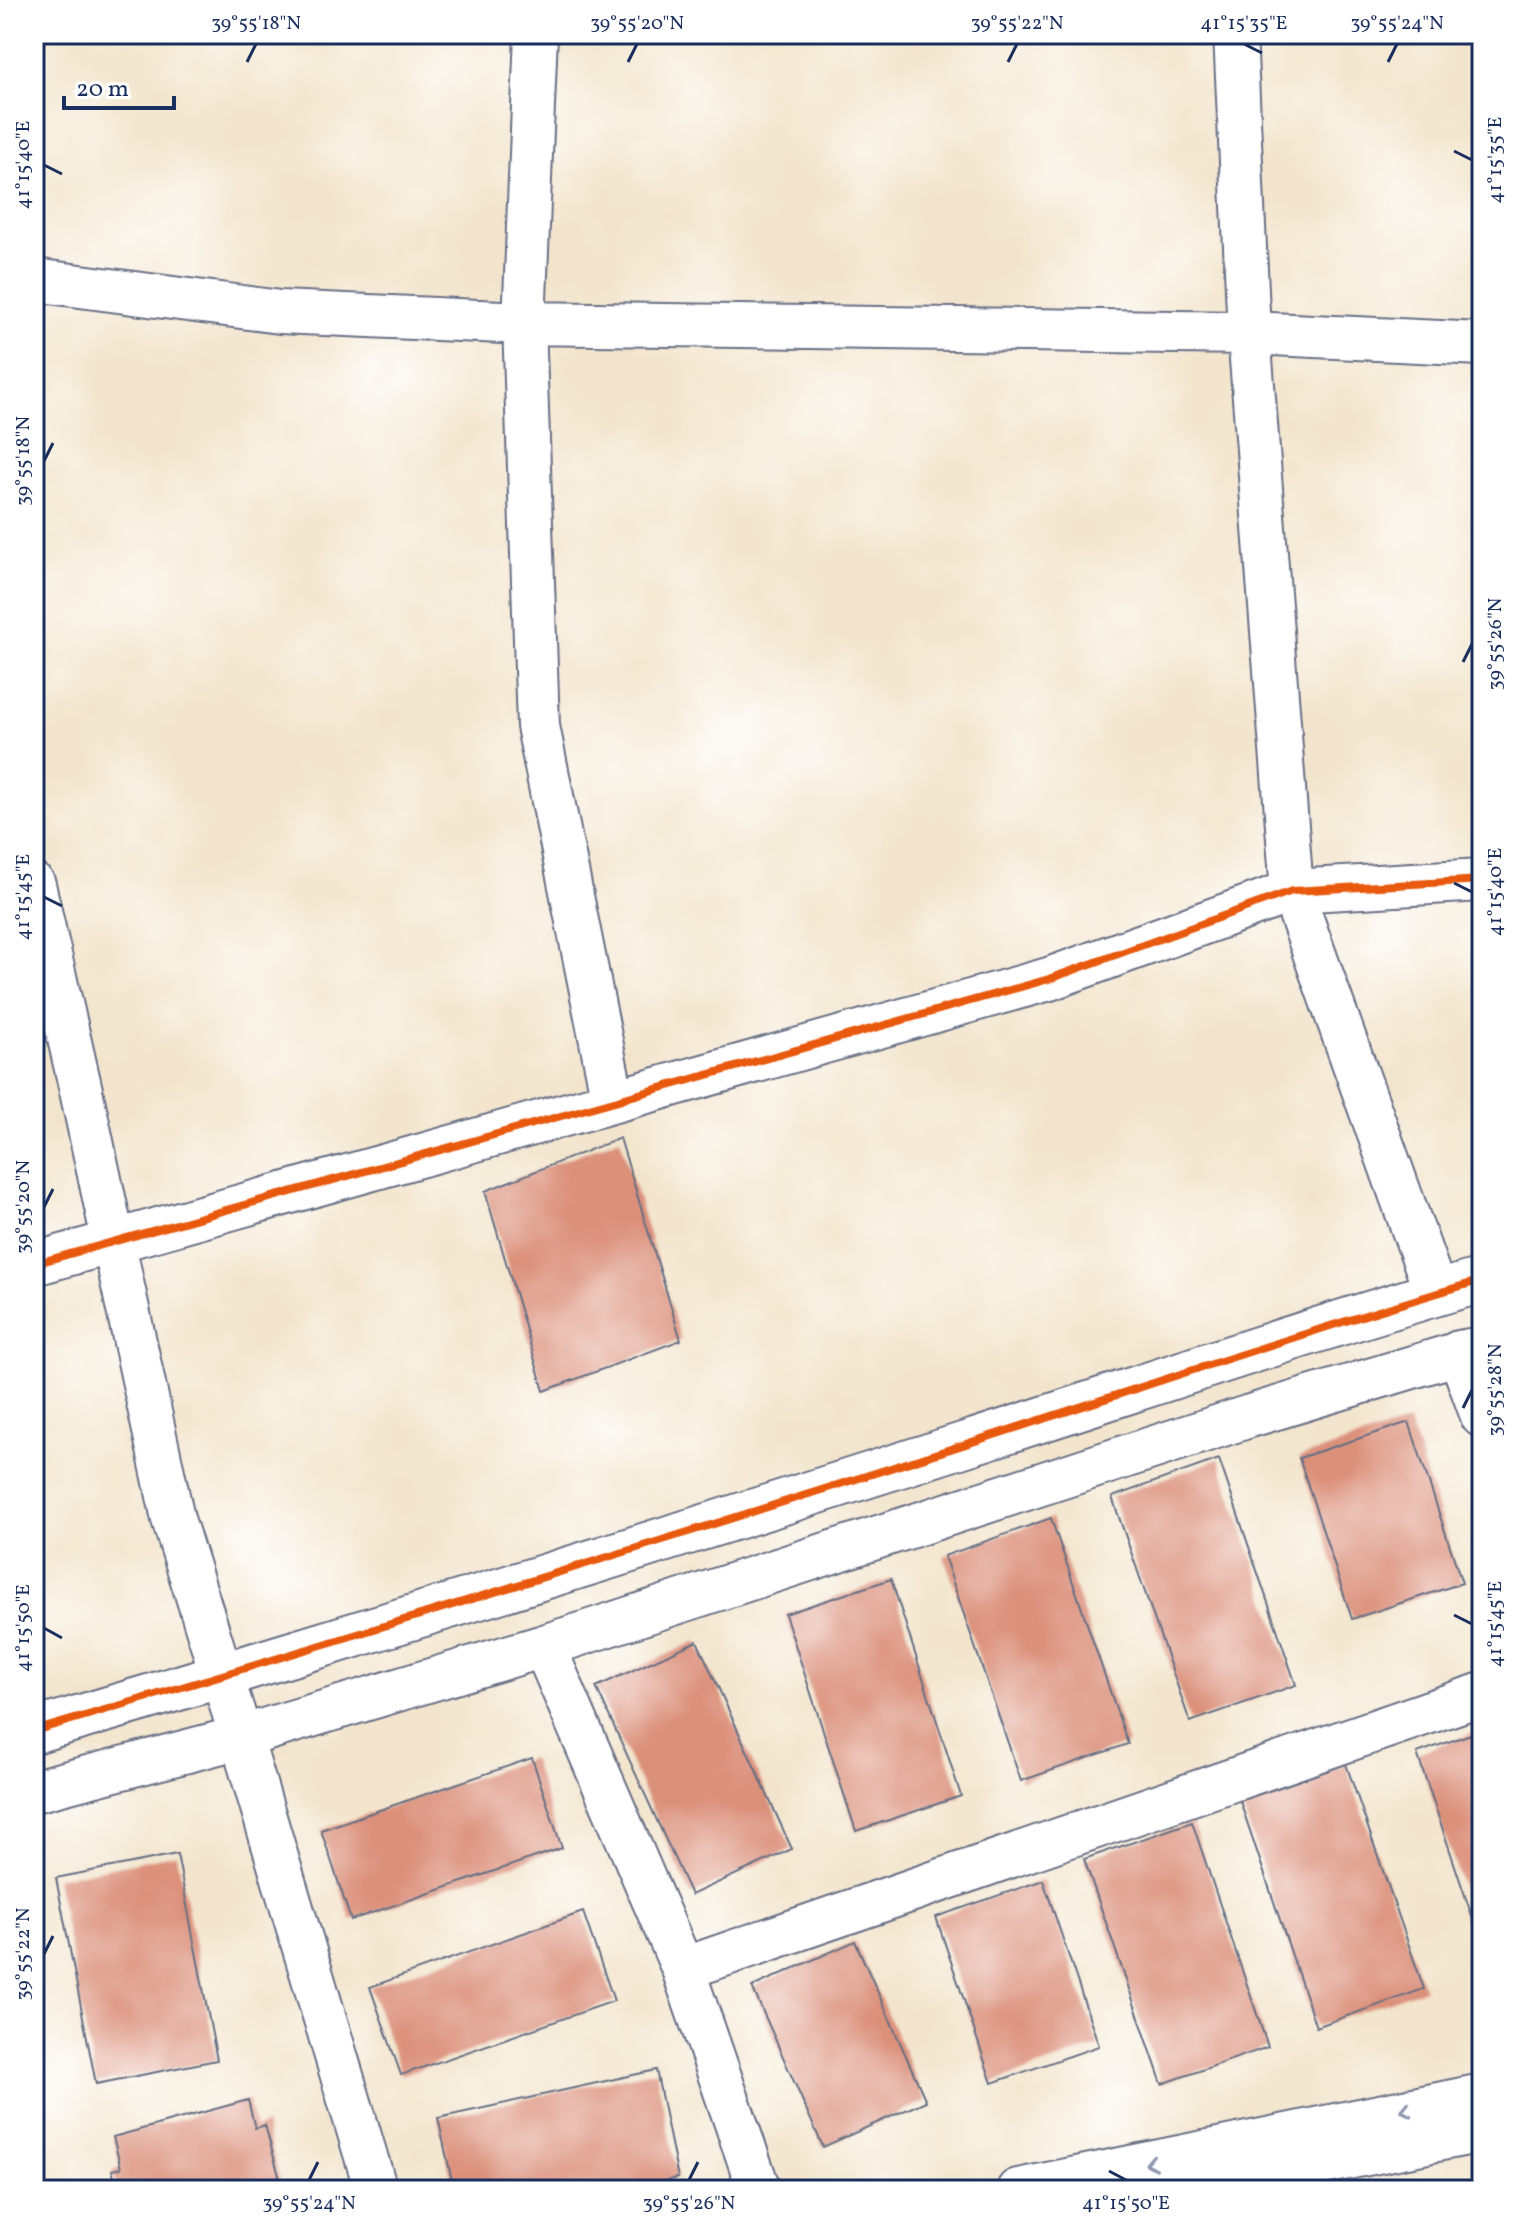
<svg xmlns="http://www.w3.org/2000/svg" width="1516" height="2224" font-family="Vollkorn,serif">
	<rect width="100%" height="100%" fill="#fff"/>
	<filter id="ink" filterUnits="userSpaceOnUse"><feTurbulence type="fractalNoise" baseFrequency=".0125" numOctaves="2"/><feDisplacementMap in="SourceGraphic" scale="16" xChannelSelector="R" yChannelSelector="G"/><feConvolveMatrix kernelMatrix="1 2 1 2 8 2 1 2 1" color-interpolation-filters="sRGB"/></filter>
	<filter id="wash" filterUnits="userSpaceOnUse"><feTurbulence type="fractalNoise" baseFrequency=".006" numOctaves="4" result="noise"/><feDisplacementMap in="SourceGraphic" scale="32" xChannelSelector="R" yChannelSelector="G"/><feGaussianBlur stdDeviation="1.8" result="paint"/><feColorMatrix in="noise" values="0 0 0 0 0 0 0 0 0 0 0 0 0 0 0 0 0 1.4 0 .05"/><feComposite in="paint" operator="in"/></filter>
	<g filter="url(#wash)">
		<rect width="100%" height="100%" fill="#f3e5cd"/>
		<g id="blocks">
			<path fill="#db907a" d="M620,1138L681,1340L544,1391L485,1191Z
				M1409,1422L1462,1583L1352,1619L1299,1458Z
				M1219,1459L1296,1685L1190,1722L1112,1497Z
				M1051,1518L1128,1744L1021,1781L944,1556Z
				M891,1579L961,1796L856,1831L785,1614Z
				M697,1641L792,1849L691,1895L596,1687Z
				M1482,1730V1942L1481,1943L1417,1753Z
				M532,1758L562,1848L351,1920L321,1830Z
				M1346,1764L1424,1989L1316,2027L1240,1801Z
				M1192,1822L1268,2047L1162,2084L1084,1859Z
				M177,1854L217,2060L96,2084L56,1878Z
				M1043,1880L1099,2046L992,2083L936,1917Z
				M583,1912L614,2001L401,2075L370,1987Z
				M855,1941L926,2101L823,2147L752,1987Z
				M656,2070L678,2178L625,2190H454L438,2118Z
				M248,2100L255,2128L265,2125L283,2190H118L112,2170L121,2168L113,2137Z
				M1386,2182H1482V2190H1386Z"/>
		</g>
	</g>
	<g filter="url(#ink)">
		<use href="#blocks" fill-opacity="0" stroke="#676f85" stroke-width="2"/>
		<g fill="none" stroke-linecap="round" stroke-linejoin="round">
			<g stroke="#676f85" stroke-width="46">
				<path id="street" d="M536,34L524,323L538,726L613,1101
					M1235,34L1249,333L1292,891L1436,1294
					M34,280L280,312L524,323L1249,333L1482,344
					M34,885L80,1086L173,1519L241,1737L376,2190
					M34,1264L1049,979L1292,891L1482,880
					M544,1646L683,1969L759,2190
					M34,1791L241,1737L544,1646L1250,1416L1459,1353L1482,1416
					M683,1969L1482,1694
					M1018,2190L1482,2095
					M1188,2190L1482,2131"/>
			</g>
			<g stroke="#676f85" stroke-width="48">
				<path id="secondary" d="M1459,1353L1482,1349
					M34,1731C346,1639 657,1543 966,1444C1138,1389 1309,1330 1482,1280"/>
			</g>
			<use href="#street" stroke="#fff" stroke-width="42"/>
			<use href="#secondary" stroke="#fff" stroke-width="44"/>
			<g stroke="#fff" stroke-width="13">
				<path id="cycleway" d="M34,1264L1049,979L1292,891L1482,880
					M34,1731C346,1639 657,1543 966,1444C1138,1389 1309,1330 1482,1280"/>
			</g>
			<use href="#cycleway" stroke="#e8590c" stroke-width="8"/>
		</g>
		<defs><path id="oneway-chevron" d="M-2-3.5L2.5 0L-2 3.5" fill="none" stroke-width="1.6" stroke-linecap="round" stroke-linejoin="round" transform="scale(2)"/></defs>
		<g stroke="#8d97ae">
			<use href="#oneway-chevron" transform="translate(1406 2110) rotate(168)"/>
			<use href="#oneway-chevron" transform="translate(1151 2163) rotate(168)"/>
		</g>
	</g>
	<path fill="none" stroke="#1b2f5e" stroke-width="3" d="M1244,44L1262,53M247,62L256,44M628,62L637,44M1008,62L1017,44M1388,62L1397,44M1454,151L1472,160M44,165L62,174M44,461L53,443M1463,662L1472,644M1454,883L1472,892M44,897L62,906M44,1207L53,1189M1463,1408L1472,1390M1454,1615L1472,1624M44,1628L62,1638M44,1954L53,1936M1109,2171L1126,2180M309,2180L318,2162M689,2180L698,2162"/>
	<rect width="1516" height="2224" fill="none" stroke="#fff" stroke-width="88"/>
	<path d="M64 96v12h110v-12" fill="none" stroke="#1b2f5e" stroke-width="4"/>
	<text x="76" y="96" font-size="24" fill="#1b2f5e" stroke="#ffffff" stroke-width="6" paint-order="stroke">20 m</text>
	<rect x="44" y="44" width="1428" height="2136" fill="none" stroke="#1b2f5e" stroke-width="3"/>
	<g font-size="20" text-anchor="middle" fill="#1b2f5e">
		<text x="256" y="29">39°55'18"N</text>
		<text x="637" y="29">39°55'20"N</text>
		<text x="1017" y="29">39°55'22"N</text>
		<text x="1244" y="29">41°15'35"E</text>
		<text x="1397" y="29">39°55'24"N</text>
		<text transform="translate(1494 160) rotate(-90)" y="7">41°15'35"E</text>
		<text transform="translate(22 165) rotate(-90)" y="7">41°15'40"E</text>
		<text transform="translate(22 461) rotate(-90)" y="7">39°55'18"N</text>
		<text transform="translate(1494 644) rotate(-90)" y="7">39°55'26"N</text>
		<text transform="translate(1494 892) rotate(-90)" y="7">41°15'40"E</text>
		<text transform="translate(22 897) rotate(-90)" y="7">41°15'45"E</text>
		<text transform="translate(22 1207) rotate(-90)" y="7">39°55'20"N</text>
		<text transform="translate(1494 1390) rotate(-90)" y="7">39°55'28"N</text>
		<text transform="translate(1494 1624) rotate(-90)" y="7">41°15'45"E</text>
		<text transform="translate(22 1628) rotate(-90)" y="7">41°15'50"E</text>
		<text transform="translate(22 1954) rotate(-90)" y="7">39°55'22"N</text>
		<text x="309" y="2209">39°55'24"N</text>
		<text x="689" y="2209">39°55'26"N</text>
		<text x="1126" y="2209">41°15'50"E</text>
	</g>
</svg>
